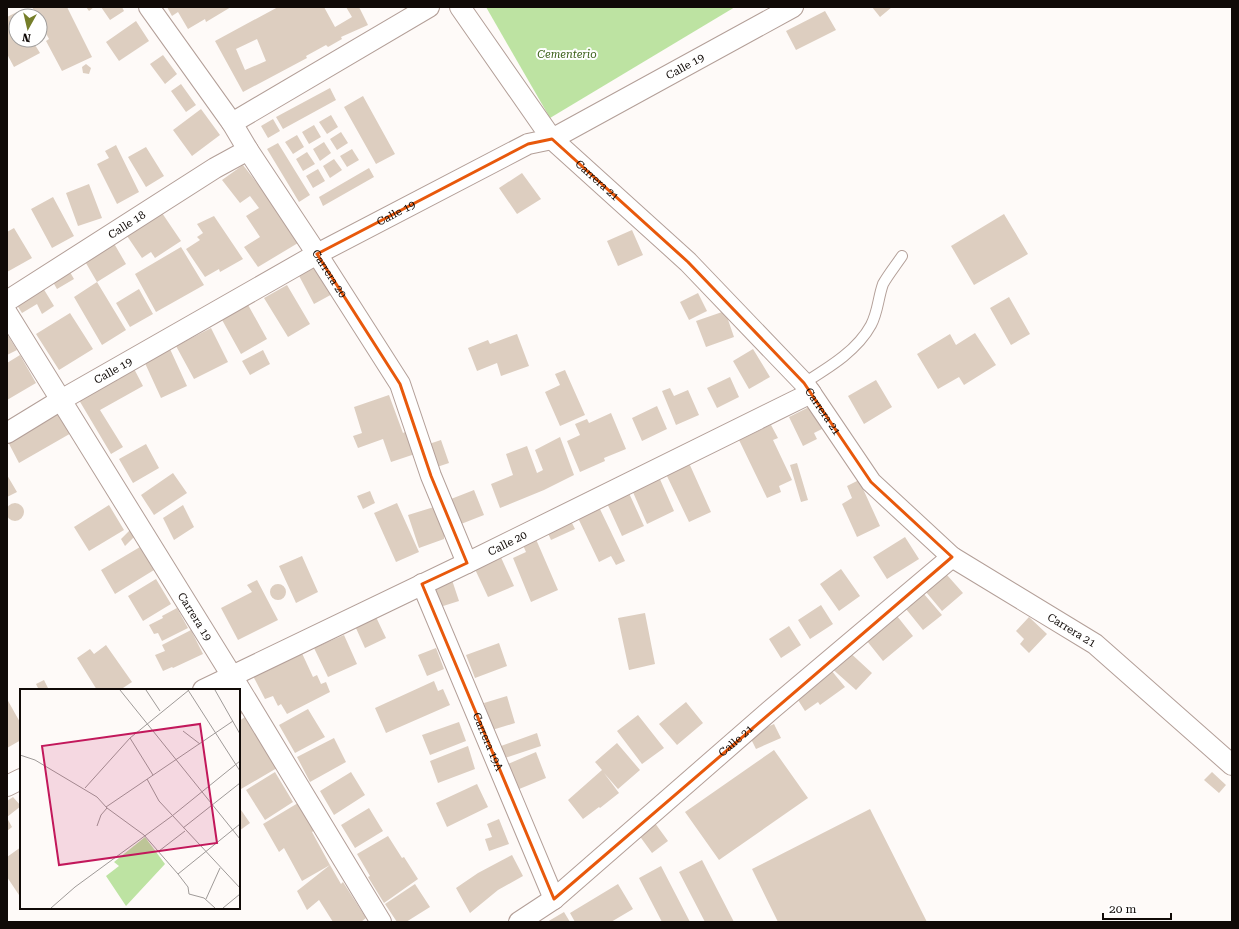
<svg xmlns="http://www.w3.org/2000/svg" width="1239" height="929" font-family="'Roboto Serif',serif">
	<rect width="100%" height="100%" fill="#fefaf8"/>
	<path fill="#bde3a2" d="M486,7H735L550,118Z"/>
	<path fill="#ddcec0" fill-rule="evenodd" d="M32,7H67L92,57L62,71L46,41L49,39L40,22V16H37Z
		M86,7H94L89,11Z
		M101,7H122L124,11L110,20Z
		M167,7H231L206,22L205,19L188,29L178,12L172,16Z
		M278,7H324L335,27L352,17L346,7H359L368,25L341,37L342,39L328,47L326,45L306,56L307,58L243,92L215,41ZM257,39L266,61L245,70L236,49Z
		M872,7H892L880,17Z
		M825,11L836,30L796,50L786,31Z
		M17,12L19,16H16V40H32L40,53L14,67L7,54V17Z
		M136,21L149,41L119,61L106,42Z
		M163,55L177,74L165,84L150,64Z
		M86,64L91,68L89,74L83,73L82,67Z
		M181,84L196,105L186,112L171,91Z
		M330,88L336,100L283,129L276,117Z
		M363,96L395,154L376,164L344,107Z
		M201,109L220,135L192,156L173,130Z
		M331,115L338,127L327,134L319,122Z
		M273,119L280,131L268,138L261,126Z
		M314,125L321,137L309,144L302,132Z
		M341,132L348,143L337,150L330,139Z
		M297,135L304,147L293,154L285,142Z
		M324,142L331,153L320,161L313,149Z
		M278,143L310,195L299,202L267,149Z
		M116,145L139,192L117,204L97,164L109,158L105,151Z
		M146,147L164,176L146,187L128,157Z
		M352,149L359,160L347,167L340,156Z
		M307,152L315,164L303,171L296,159Z
		M334,159L342,170L330,178L323,166Z
		M243,165L270,200L298,243L258,267L244,247L260,237L246,216L259,208L250,196L240,203L222,180Z
		M369,168L374,177L323,206L319,197Z
		M318,169L325,181L313,188L306,176Z
		M522,173L541,199L517,214L499,188Z
		M89,184L102,218L78,226L66,193Z
		M53,197L74,236L52,248L31,209Z
		M160,210L181,241L155,258L151,252L142,258L125,233Z
		M1004,214L1028,254L974,285L951,246Z
		M214,216L243,259L220,272L219,269L205,277L186,249L200,240L197,237L203,233L197,224Z
		M14,228L32,258L7,272V232Z
		M632,230L643,255L618,266L607,241Z
		M112,240L126,264L97,282L83,258Z
		M181,247L204,285L156,312L135,274Z
		M319,260L336,292L314,304L297,272Z
		M67,267L74,279L57,289L50,277Z
		M97,282L126,330L102,345L74,297Z
		M40,283L54,306L42,314L37,304L22,313L13,299Z
		M287,285L310,324L288,337L264,298Z
		M139,289L153,314L130,327L116,303Z
		M698,293L707,311L689,320L680,302Z
		M1009,297L1030,334L1011,345L990,308Z
		M247,303L267,339L241,354L221,318Z
		M725,311L734,337L706,347L696,321Z
		M70,313L93,349L59,370L36,334Z
		M211,328L228,362L194,379L176,346Z
		M975,333L996,365L964,385L959,377L938,389L917,354L950,334L956,345Z
		M7,334L17,350L7,355Z
		M517,334L529,366L501,376L497,363L477,371L468,348L488,340L490,344Z
		M170,349L187,386L161,398L144,361Z
		M753,349L770,377L749,389L733,361Z
		M263,350L270,364L250,375L242,361Z
		M20,355L36,383L7,400V363Z
		M131,363L143,386L100,410L123,447L111,454L76,395Z
		M565,370L585,415L560,426L545,392L560,385L555,374Z
		M730,377L739,397L717,408L707,388Z
		M876,380L892,407L864,424L848,396Z
		M670,388L674,396L688,390L699,415L676,425L662,391Z
		M389,395L403,433L407,431L415,454L391,462L383,439L358,448L353,436L362,433L354,407Z
		M58,405L73,432L19,463L7,440Z
		M813,405L826,427L814,433L817,439L803,446L789,417Z
		M657,406L667,429L642,441L632,418Z
		M611,413L626,449L604,458L605,461L580,472L567,441L580,435L575,424L587,419L589,423Z
		M771,425L778,438L773,440L792,480L779,486L781,492L767,498L739,440Z
		M560,437L574,475L544,490L500,508L491,484L513,475L506,454L527,446L537,473L543,470L535,450Z
		M441,440L449,463L437,467L429,444Z
		M146,444L159,468L133,483L119,459Z
		M689,463L711,512L689,522L666,474Z
		M797,463L808,500L801,502L790,465Z
		M173,473L187,493L154,515L141,495Z
		M7,475L17,492L7,497Z
		M659,477L674,511L647,524L632,490Z
		M859,480L880,526L857,537L842,504L852,498L847,486Z
		M474,490L484,515L461,524L451,499Z
		M370,491L375,503L363,509L357,496Z
		M628,491L644,526L622,536L606,501Z
		M397,503L419,552L396,562L374,513Z
		M6 512a9 9 0 1 1 18 0a9 9 0 1 1-18 0Z
		M109,505L124,530L89,551L74,527Z
		M183,505L194,527L174,540L163,518Z
		M598,505L625,561L616,565L611,556L599,562L577,516Z
		M434,507L444,534V539L419,548L408,515Z
		M570,519L575,529L551,540L547,531Z
		M130,530L134,537L125,546L121,539Z
		M535,537L558,590L531,602L513,558L526,552L522,543Z
		M905,537L919,559L887,579L873,557Z
		M140,547L154,570L115,594L101,570Z
		M499,553L514,586L488,597L473,565Z
		M302,556L318,592L296,603L279,566Z
		M841,569L860,596L839,611L820,584Z
		M947,575L963,593L942,611L926,592Z
		M156,579L171,604L143,621L128,596Z
		M257,580L278,620L238,640L221,608L252,592L247,585Z
		M452,580L459,601L440,607L433,586Z
		M270 592a8 8 0 1 1 16 0a8 8 0 1 1-16 0Z
		M924,594L942,615L923,630L906,609Z
		M821,605L833,624L810,639L798,620Z
		M177,608L188,628L162,641L158,633L154,634L149,625L163,618L162,616Z
		M645,613L655,664L629,670L618,618Z
		M897,616L913,636L883,661L867,641Z
		M376,617L386,638L365,648L355,626Z
		M1029,617L1047,634L1029,653L1020,644L1024,639L1016,631Z
		M789,626L801,645L781,658L769,639Z
		M191,630L203,654L173,668L172,667L163,671L155,655L165,651L162,645Z
		M344,635L357,664L328,677L314,648Z
		M499,643L507,666L475,678L466,655Z
		M106,645L132,682L120,690H97L77,658L90,649L94,654Z
		M436,648L444,669L427,676L418,655Z
		M300,649L313,677L317,675L321,684L326,682L330,692L287,714L281,704L278,706L273,696L265,699L251,672Z
		M846,649L872,673L856,690L829,666Z
		M831,670L845,687L820,705L818,702L805,711L798,700Z
		M44,680L49,690H39L36,684Z
		M434,681L438,691L443,689L450,705L386,733L375,708Z
		M507,696L515,723L492,730L484,703Z
		M7,699L21,724V740L7,748Z
		M686,702L703,723L677,745L659,724Z
		M239,706L243,713L239,716Z
		M308,709L325,737L295,753L279,725Z
		M638,715L664,748L642,764L617,731Z
		M245,717L277,768L241,789L239,785V721Z
		M459,722L466,741L430,755L422,735Z
		M774,724L781,738L756,749L749,735Z
		M537,733L541,746L505,758L501,746Z
		M334,738L346,762L310,782L297,757Z
		M617,743L640,770L618,789L604,773L619,793L600,808L599,807L583,819L568,800L602,770L595,762Z
		M468,746L475,769L438,783L430,761Z
		M774,750L808,798L719,860L685,812Z
		M536,752L546,778L512,792L503,766Z
		M275,772L293,802L265,820L246,790Z
		M351,772L365,795L334,815L320,791Z
		M1212,772L1226,785L1219,793L1204,780Z
		M477,784L488,807L447,827L436,803Z
		M13,797L21,806L7,817V801Z
		M298,803L315,830L312,832L330,865L302,881L284,848L279,852L263,824Z
		M369,808L383,831L355,848L341,825Z
		M870,809L927,922H778L752,869Z
		M241,810L250,823L239,831V811Z
		M7,818L12,827L7,831Z
		M499,819L509,844L489,851L485,839L492,837L487,824Z
		M652,819L668,841L652,853L636,831Z
		M388,836L402,858L404,857L418,879L384,903L368,877L370,876L357,854Z
		M21,847V898L7,877V857Z
		M512,855L523,876L498,890L470,913L456,888L478,873Z
		M702,860L734,922H705L679,872Z
		M330,865L341,884L343,882L366,918L361,922H333L319,900L307,910L297,891Z
		M661,866L690,922H662L639,878Z
		M415,884L430,907L406,922H397L385,904Z
		M618,884L633,909L611,922H575L570,913Z
		M564,912L570,922H547Z"/>
	<g fill="none" stroke-linecap="round" stroke-linejoin="round">
		<g stroke="#b39f98" stroke-width="12">
			<path id="lane" d="M804,383C828,368 857,351 871,325C878,312 878,298 883,284C888,275 896,265 902,256"/>
		</g>
		<g stroke="#b39f98" stroke-width="22">
			<g id="street">
				<path id="s1" d="M149,7L232,123L248,150L317,254L400,384L431,476L467,563"/>
				<path id="s2" d="M460,7L552,139L688,262L804,383L871,482L952,557L1095,644L1232,765"/>
				<path d="M232,123L429,7"/>
				<path id="s3" d="M7,301L215,168L248,150"/>
				<path id="s4" d="M7,313L232,676L381,922"/>
				<path id="s5" d="M7,433L61,400L317,254L528,144L552,139L793,7"/>
				<path id="s6" d="M422,584L554,899"/>
				<path id="s7" d="M203,690L467,563L811,393"/>
				<path d="M7,786L21,779"/>
				<path id="s8" d="M519,922L554,899L773,708L952,557"/>
			</g>
		</g>
		<use href="#lane" stroke="#fff" stroke-width="10"/>
		<use href="#street" stroke="#fff" stroke-width="20"/>
	</g>
	<path fill="none" stroke="#e8590c" stroke-width="3" stroke-linejoin="round" d="M552,139L688,262L804,383L871,482L952,557L554,899L422,584L467,563L431,476L400,384L317,254L528,144Z"/>
	<g text-anchor="middle" dominant-baseline="central" stroke-width="4" stroke-linejoin="round" paint-order="stroke">
		<g font-size="11" font-style="italic" fill="#3c6119" stroke="#fff">
			<text x="567" y="54">Cementerio</text>
		</g>
		<g font-size="11" fill="#100a07" stroke="#fff">
			<text stroke="none"><textPath href="#s5" startOffset="772">Calle 19</textPath></text>
			<text stroke="none"><textPath href="#s2" startOffset="222">Carrera 21</textPath></text>
			<text stroke="none"><textPath href="#s5" startOffset="447">Calle 19</textPath></text>
			<text stroke="none"><textPath href="#s3" startOffset="142">Calle 18</textPath></text>
			<text stroke="none"><textPath href="#s1" startOffset="322">Carrera 20</textPath></text>
			<text stroke="none"><textPath href="#s5" startOffset="123">Calle 19</textPath></text>
			<text stroke="none"><textPath href="#s2" startOffset="546">Carrera 21</textPath></text>
			<text stroke="none"><textPath href="#s7" startOffset="338">Calle 20</textPath></text>
			<text stroke="none"><textPath href="#s4" startOffset="357">Carrera 19</textPath></text>
			<text stroke="none"><textPath href="#s2" startOffset="882">Carrera 21</textPath></text>
			<text stroke="none"><textPath href="#s8" startOffset="283">Calle 21</textPath></text>
			<text stroke="none"><textPath href="#s6" startOffset="171">Carrera 19A</textPath></text>
		</g>
	</g>
	<g transform="translate(20 689)">
		<rect width="220" height="220" fill="#fefaf8"/>
		<path d="M125,148L145,175L106,217L86,187L99,177L94,173Z" fill="#bde3a2"/>
		<path fill="none" stroke="#9f9a98" stroke-width="1" d="M100,1L220,150M126,1L140,22M168,1L220,82M195,1L220,45M163,42L180,55M110,49L133,86M0,66L15,71L77,108L87,119L124,146L158,185L168,198L169,205L184,209L195,219M127,90L139,112L220,199M65,99L110,49L169,1M86,118L213,32M77,137L81,126L87,119M163,139L220,94M139,162L165,142M158,185L220,135M186,210L200,179M31,219L55,198L152,127L220,72M203,219L220,205"/>
		<path fill="#c2185b" fill-opacity="0.15" stroke="#c2185b" stroke-width="2" d="M180,35L197,154L39,176L22,57Z"/>
		<rect width="220" height="220" fill="none" stroke="#100a07" stroke-width="2"/>
	</g>
	<rect width="1239" height="929" fill="none" stroke="#100a07" stroke-width="16"/>
	<g transform="translate(28 28) rotate(188)"><circle r="19" fill="#ffffff" stroke="#9f9d9c"/>
	<path d="M0-3L7 15L0 10L-7 15Z" fill="#757e2a"/>
	<text y="-6" font-size="11" font-weight="bold" text-anchor="middle" fill="#100a07">N</text>
	</g>
	<path d="M1103 913v6h68v-6" fill="none" stroke="#100a07" stroke-width="2"/>
	<text x="1109" y="913" font-size="12" fill="#100a07" stroke="#ffffff" stroke-width="3" paint-order="stroke">20 m</text>
</svg>
